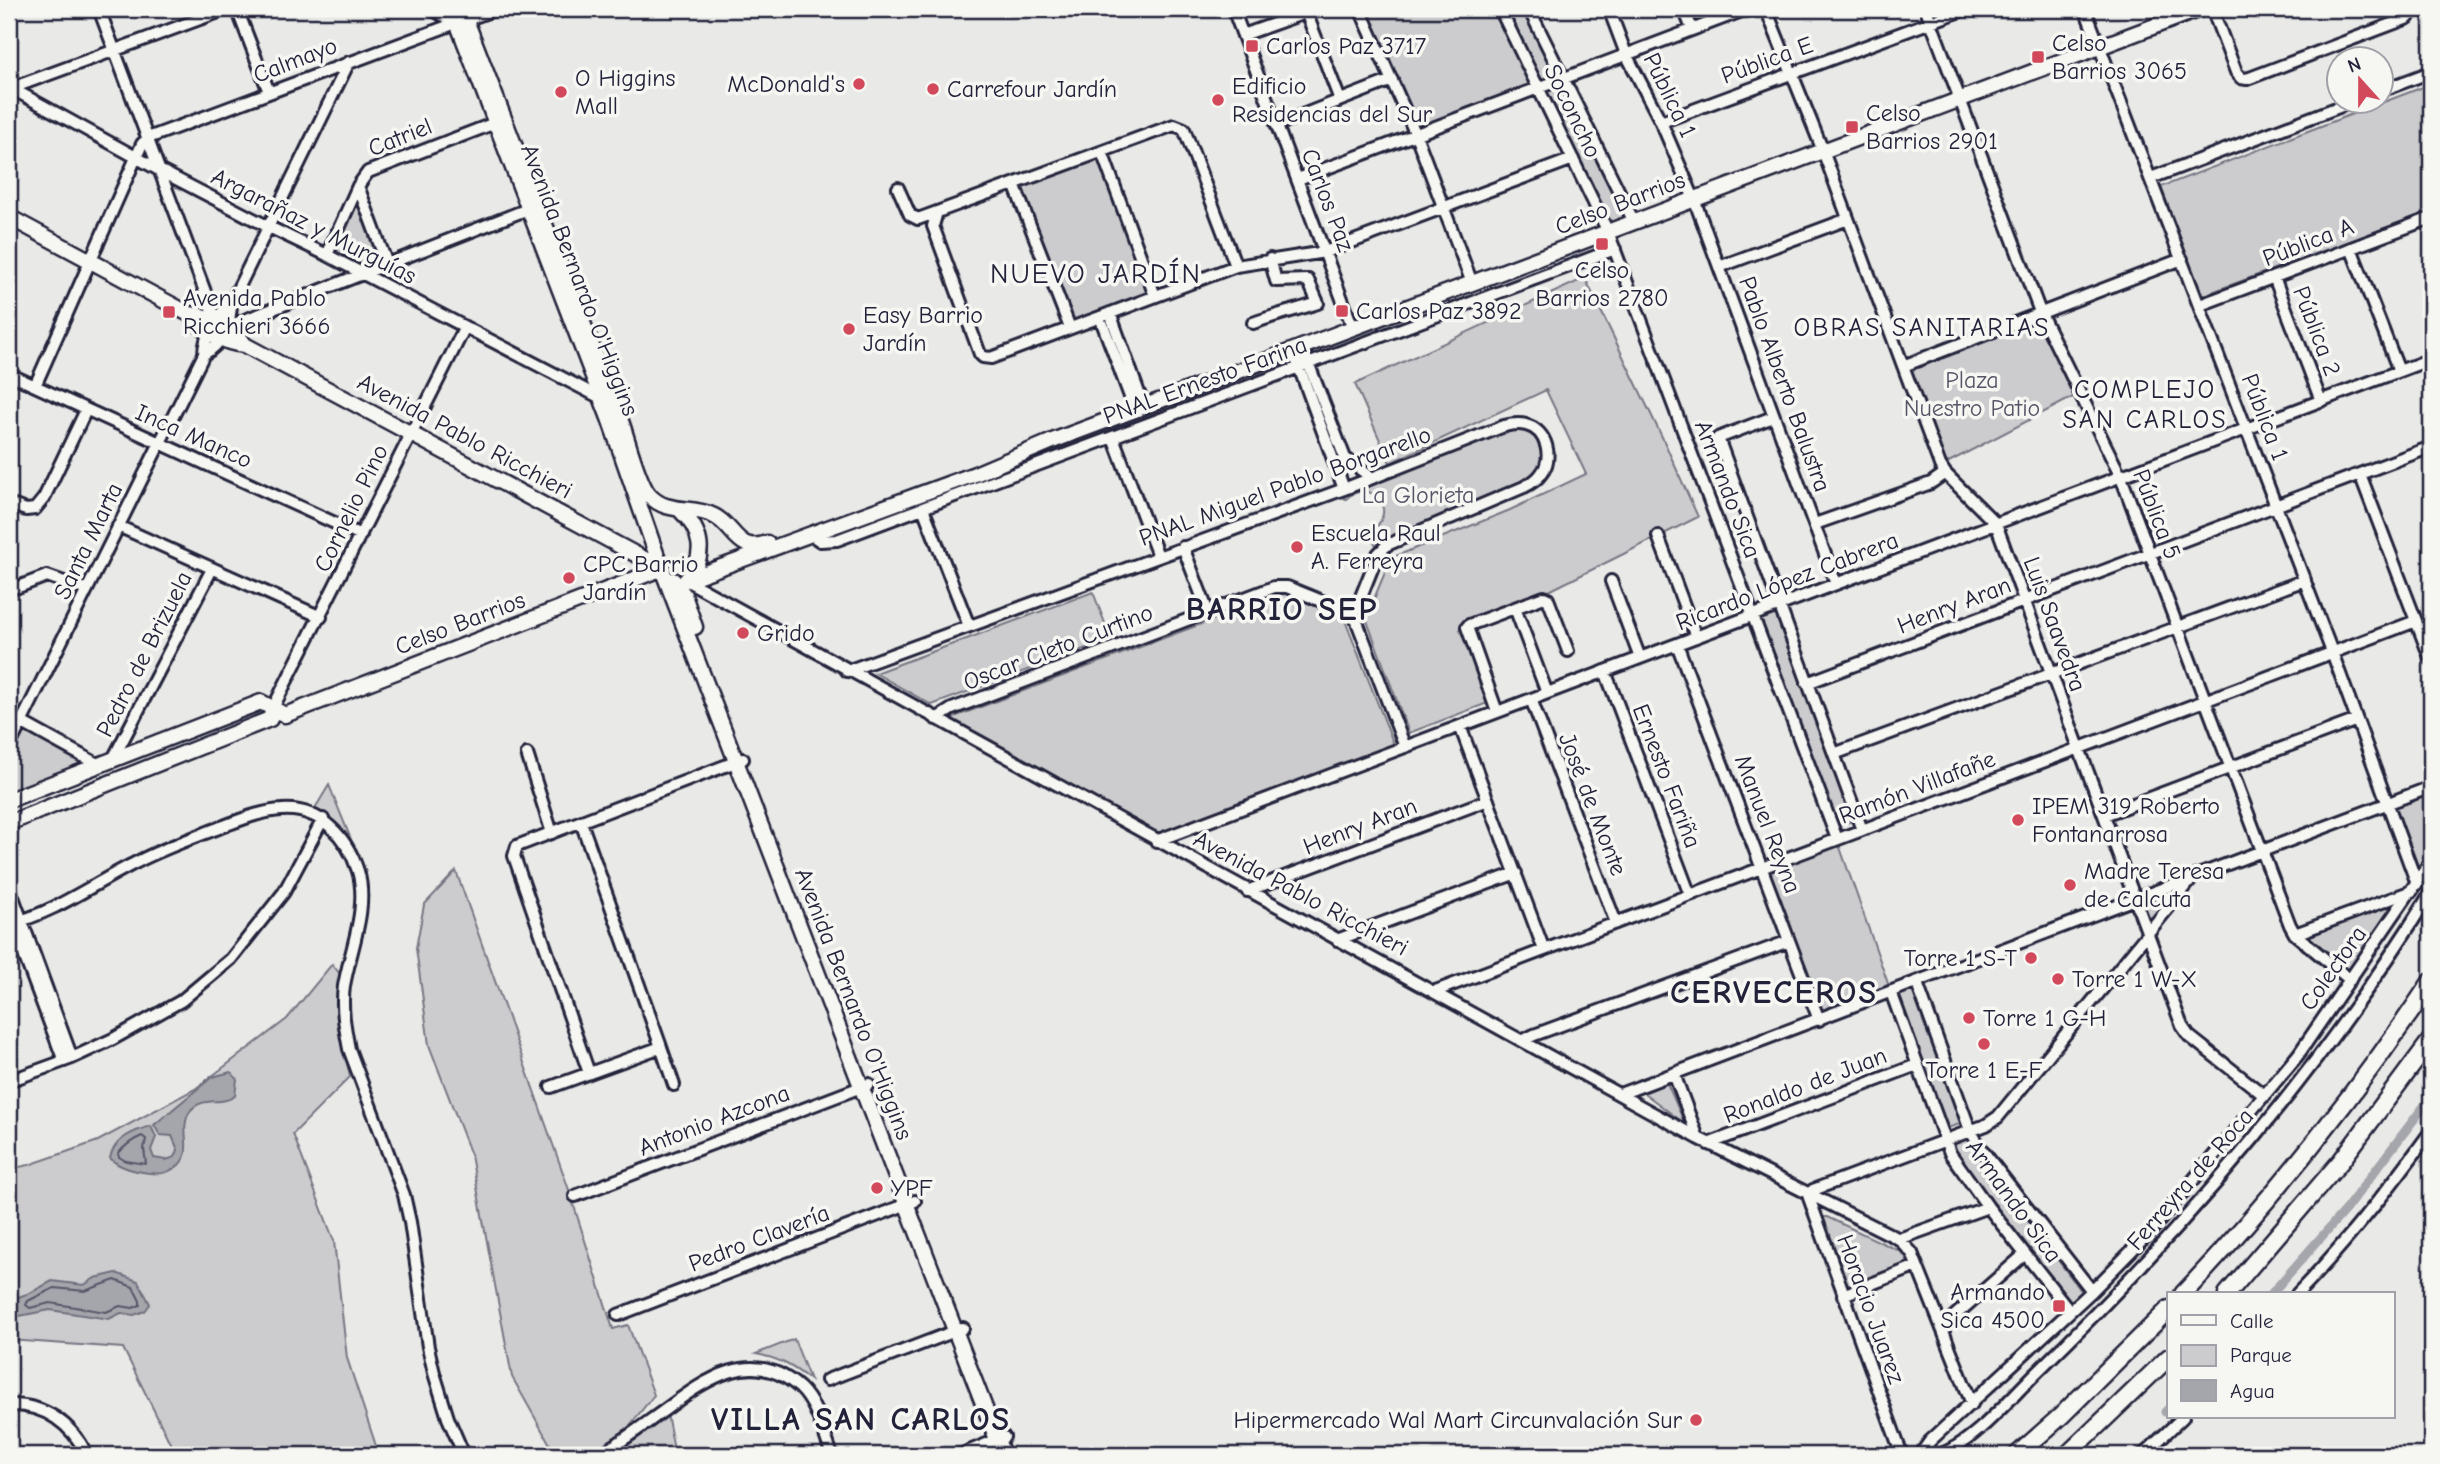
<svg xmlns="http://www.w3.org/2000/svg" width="2440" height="1464" font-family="'Comic Neue',sans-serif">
	<rect width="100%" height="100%" fill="#e9e9e7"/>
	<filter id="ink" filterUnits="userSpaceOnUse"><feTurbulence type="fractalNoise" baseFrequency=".0143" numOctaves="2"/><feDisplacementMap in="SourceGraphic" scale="14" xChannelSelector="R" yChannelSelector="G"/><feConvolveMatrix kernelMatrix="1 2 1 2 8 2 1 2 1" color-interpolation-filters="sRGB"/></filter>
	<g filter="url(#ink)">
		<path fill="#ccccce" stroke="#777784" stroke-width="2" d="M1360,9H1500L1539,88L1416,135Z
			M1506,9H1526L1560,73L1541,80Z
			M1561,78L1633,220L1612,228L1544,85Z
			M2431,84V211L2201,296L2161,187Z
			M1102,152L1155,296L1070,328L1014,184Z
			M356,200L358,201L380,259L363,265L335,250Z
			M1585,278L1663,439L1698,517L1547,592L1464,623L1493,701L1409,733L1366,618L1391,558L1510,510L1586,474L1546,390L1390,463L1355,384Z
			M2037,317L2075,396L1945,464L1908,366Z
			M1514,424L1544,440L1543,473L1381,550C1356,529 1397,525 1378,497C1368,489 1356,490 1346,499L1333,493Z
			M1093,592L1111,639L932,705L875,673Z
			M1284,593L1344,618L1396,750L1156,841L941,722Z
			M1776,613L1855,820L1838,826L1758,620Z
			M22,727L90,765L9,797V755Z
			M329,785L352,842L346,844L311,815Z
			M2431,793V849L2419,868L2396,809L2398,806Z
			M1837,839L1891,992L1819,1020L1762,868Z
			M456,871L568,1187L613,1329L628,1325L654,1395L622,1435L587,1455H556L512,1377L471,1155L429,1045L416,948L424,905Z
			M2173,890V894L2153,917L2147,918L2142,903Z
			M2398,903L2349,969L2310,943V936Z
			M332,964L343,978L337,1016L350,1077L293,1134L334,1241L347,1358L379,1455H176L123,1348L9,1340V1169L29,1165L98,1141L195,1089L287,1019Z
			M1914,986L1963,1123L1944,1129L1898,993Z
			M1667,1083L1685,1124L1644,1093Z
			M1966,1138L2085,1296L2075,1308L2010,1225L1951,1143Z
			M1823,1217H1827L1906,1254L1910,1261L1907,1264L1851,1286L1846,1282L1822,1222Z
			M794,1339L810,1380C793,1366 778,1358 756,1354Z
			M666,1409L675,1455H633L623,1440Z"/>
		<path fill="#a5a5ac" stroke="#71717f" stroke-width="2" d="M231,1072L237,1079L235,1096C222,1106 203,1096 191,1110C176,1130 198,1152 175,1168C166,1174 159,1174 149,1173C135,1171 119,1168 110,1158C114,1139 133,1131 151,1126L156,1137L151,1150L154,1158L166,1160L175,1157L178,1150L172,1136L160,1135L154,1125L212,1077Z
			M116,1273L138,1281L150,1304L145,1311L134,1315L121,1313L109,1319L50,1310L9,1318V1300L30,1293L52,1281L84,1285L95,1278Z"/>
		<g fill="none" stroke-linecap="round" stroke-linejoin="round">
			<path stroke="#565668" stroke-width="2" d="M142,1136L146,1139L144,1149L146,1164L126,1161L119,1157L118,1154C125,1145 132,1140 142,1136Z
				M115,1280L133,1287L140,1301V1305L133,1308L120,1306L106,1312L50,1303L30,1308L26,1305L28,1301L54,1288L85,1291Z"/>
			<path stroke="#a5a5ac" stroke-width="9" d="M2271,1294L2346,1209L2431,1097
				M2165,1412L2169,1408"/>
			<g stroke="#22223b" stroke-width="16">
				<path id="minor" d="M99,9L216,321
					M237,9L269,92
					M432,9L456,23
					M1233,9L1353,328
					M1360,9L1416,135L1472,283
					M1500,9L1608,232L1837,839
					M1529,9L1634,222
					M1609,9L1626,54L1661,122L1694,199L1836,584
					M1684,9L1692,29
					M1766,9L1823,151L1940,465L1945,473L1996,524L2182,1026L2189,1036L2265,1096
					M1926,9L2040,312L2121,477L2290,925L2295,934L2350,980
					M2085,9L2332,652L2417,884
					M2212,9L2236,72L2241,78L2247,79L2408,18L2413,9
					M1306,12L1340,100
					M466,20L496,9
					M1243,35L1316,9
					M9,87L161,171L269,227L327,255L601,398
					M9,89L227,9
					M2380,91L2431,72
					M1661,122L1966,9
					M1277,125L1392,80
					M1102,152L1155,296
					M2151,178L2352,102
					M1298,179L1747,9
					M1014,184L1070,328
					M358,186L387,264
					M898,188L910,215L918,219L1174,125L1184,129L1236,266
					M937,212L933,226L980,354L983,357L991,358L1236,266L1325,252L1573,159
					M2351,248L2399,371
					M327,255L358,186L368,172L495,123
					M1719,267L1848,219
					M2274,277L2321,401
					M2200,305L2431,218
					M1110,313L1144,407
					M1100,317L1135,410
					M1253,323C1275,315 1296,310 1318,303L1308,280L1276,281L1270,259
					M227,327L528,209
					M1302,347L1345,458L1372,478
					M1293,351L1344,489
					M204,354C222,345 231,323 231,303
					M1903,366L2182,259
					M9,374L361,535
					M35,386L142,144L148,138L456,23
					M1773,417L1718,438L1862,830
					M1113,437L1158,556
					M2360,474L2431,660
					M9,504L26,510L35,509L44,498L86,410
					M923,508L969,626
					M1815,524L1931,483L1945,473
					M118,526L321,617
					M810,534L820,541L837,540L1615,249
					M1658,536L1696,637
					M1183,547L1208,612
					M686,580L1698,1138L1899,1239L1912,1253L1972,1404
					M1611,581L1640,658
					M9,586L18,587L47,576L87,590
					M1515,608L1547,693
					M1677,644L1819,1020
					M847,671L1344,489L1504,426C1512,424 1519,423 1526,425C1547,430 1554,459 1541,474C1537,480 1530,484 1524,487L1387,545L1378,554L1354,614L1405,747
					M1605,671L1690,895
					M1807,683L2431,447
					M1531,699L1616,923
					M273,708L465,327
					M1497,712L1467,627L1469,625L1544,597L1548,599L1568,651
					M936,719L952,709L1274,587H1287L1354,614
					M21,722L99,765
					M1460,726L1544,950
					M9,747L204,354C204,335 217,316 231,303L349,62
					M527,754L552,833
					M1834,754L2305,580
					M113,759L212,569
					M2104,815L2357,720
					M1156,841L2431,359
					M9,886L72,1058
					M1247,891L1488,800
					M9,915L64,1061
					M9,924C57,912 94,883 137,862C164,848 193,838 221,827C240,820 261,811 282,810C320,807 347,837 358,871C369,908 350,950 344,986C341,1008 345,1028 349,1049L404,1195L410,1222L428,1347L434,1373L448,1418L464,1455
					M2295,934L2412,891
					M1337,940L1516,873
					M1917,983L1970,1130L1982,1150L2092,1291
					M1433,992L2416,621
					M1891,992L1950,1153L1988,1207L2070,1311
					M1522,1041L1534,1035L1789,941
					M661,1047L674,1085
					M589,1073L514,856L517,846L743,759
					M1674,1074L1698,1138
					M9,1081L72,1058L113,1039L181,1001L231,959L284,892L323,819
					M551,1087L661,1047L581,822
					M1620,1094L2431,787
					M1708,1144L1917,1065
					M1808,1195L1813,1190L1986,1125L1998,1117L2191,880
					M1808,1195L1902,1455
					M575,1196L869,1084
					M1899,1239L1988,1207
					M2297,1294C2346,1243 2390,1188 2431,1131
					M1843,1295L1917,1266
					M618,1315L915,1201
					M1942,1327L2025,1254
					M827,1380L963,1328
					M9,1405C45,1404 72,1424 87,1455
					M600,1455C621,1442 641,1427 662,1412C703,1382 751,1344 800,1388C817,1404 824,1434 832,1455
					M960,1455L1004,1437
					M1920,1455L1930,1441L2092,1291L2149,1233L2298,1055L2431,861
					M1938,1455C1973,1444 2012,1396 2039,1370C2187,1226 2323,1068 2431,892
					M2143,1455L2183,1417"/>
			</g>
			<g stroke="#22223b" stroke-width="19">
				<path id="major" d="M452,9L609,418L657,556L1003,1455
					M457,9L466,20L622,424C628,441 638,482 649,495C667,515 692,505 714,516C735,526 737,554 767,543
					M9,217L189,314C211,316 233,326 245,345
					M189,314C203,331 223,343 245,345L663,569
					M681,511C702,531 707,556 687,579
					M673,580L684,595L695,627
					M686,580L975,474L1055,440L2200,9
					M9,800L261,702L285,715L663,568
					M9,823L270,719L273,708"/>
			</g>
			<g stroke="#22223b" stroke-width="21">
				<path id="highway" d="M2183,1294C2274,1197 2357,1093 2431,982
					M2227,1294L2341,1161L2431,1040
					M2017,1455L2061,1416L2169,1309
					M2067,1455L2169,1357"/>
			</g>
			<use href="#minor" stroke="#f6f6f2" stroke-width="10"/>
			<use href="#major" stroke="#f6f6f2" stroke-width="14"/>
			<use href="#highway" stroke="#f6f6f2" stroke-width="16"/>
		</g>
	</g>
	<g fill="#d1495b" stroke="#f6f6f2" stroke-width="2.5">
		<rect x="1245" y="39" width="14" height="14" rx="3.5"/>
		<rect x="2031" y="50" width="14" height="14" rx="3.5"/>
		<circle cx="859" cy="84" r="7"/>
		<circle cx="933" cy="89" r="7"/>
		<circle cx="561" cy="92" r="7"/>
		<circle cx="1218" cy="100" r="7"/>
		<rect x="1845" y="120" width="14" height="14" rx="3.5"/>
		<rect x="1595" y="237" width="14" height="14" rx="3.5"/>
		<rect x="1335" y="304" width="14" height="14" rx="3.5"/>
		<rect x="162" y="305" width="14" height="14" rx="3.5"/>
		<circle cx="849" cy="329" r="7"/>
		<circle cx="1297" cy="547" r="7"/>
		<circle cx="569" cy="578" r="7"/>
		<circle cx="743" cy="633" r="7"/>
		<circle cx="2018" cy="820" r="7"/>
		<circle cx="2070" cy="885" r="7"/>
		<circle cx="2031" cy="958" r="7"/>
		<circle cx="2058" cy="979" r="7"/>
		<circle cx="1969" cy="1018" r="7"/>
		<circle cx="1984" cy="1044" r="7"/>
		<circle cx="877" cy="1188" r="7"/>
		<rect x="2052" y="1299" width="14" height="14" rx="3.5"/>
		<circle cx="1696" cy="1420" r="7"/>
	</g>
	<g text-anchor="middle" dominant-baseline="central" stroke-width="7" stroke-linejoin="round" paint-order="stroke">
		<g font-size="24" fill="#22223b" stroke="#f6f6f2" text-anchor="start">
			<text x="2052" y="43">Celso<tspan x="2052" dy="28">Barrios 3065</tspan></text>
			<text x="1266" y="46">Carlos Paz 3717</text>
			<text x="575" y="78">O Higgins<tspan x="575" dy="28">Mall</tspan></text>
			<text x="845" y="84" text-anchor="end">McDonald's</text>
			<text x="1232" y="86">Edificio<tspan x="1232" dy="28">Residencias del Sur</tspan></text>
			<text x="947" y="89">Carrefour Jardín</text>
			<text x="1866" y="113">Celso<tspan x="1866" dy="28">Barrios 2901</tspan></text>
			<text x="1602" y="270" text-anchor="middle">Celso<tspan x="1602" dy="28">Barrios 2780</tspan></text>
			<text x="183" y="298">Avenida Pablo<tspan x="183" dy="28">Ricchieri 3666</tspan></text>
			<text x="1356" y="311">Carlos Paz 3892</text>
			<text x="863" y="315">Easy Barrio<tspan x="863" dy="28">Jardín</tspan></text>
			<text x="1311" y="533">Escuela Raul<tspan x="1311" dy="28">A. Ferreyra</tspan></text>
			<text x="583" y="564">CPC Barrio<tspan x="583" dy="28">Jardín</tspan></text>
			<text x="757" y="633">Grido</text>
			<text x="2032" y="806">IPEM 319 Roberto<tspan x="2032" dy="28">Fontanarrosa</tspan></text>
			<text x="2084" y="871">Madre Teresa<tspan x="2084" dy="28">de Calcuta</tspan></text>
			<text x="2017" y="958" text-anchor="end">Torre 1 S-T</text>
			<text x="2072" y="979">Torre 1 W-X</text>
			<text x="1983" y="1018">Torre 1 G-H</text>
			<text x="1984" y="1070" text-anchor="middle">Torre 1 E-F</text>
			<text x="891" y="1188">YPF</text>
			<text x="2045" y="1292" text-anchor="end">Armando<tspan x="2045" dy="28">Sica 4500</tspan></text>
			<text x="1682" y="1420" text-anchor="end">Hipermercado Wal Mart Circunvalación Sur</text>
		</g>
		<g font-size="24" fill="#22223b" stroke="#f6f6f2">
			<text transform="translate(295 60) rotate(-21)">Calmayo</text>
			<text transform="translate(1767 60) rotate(-20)">Pública E</text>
			<text transform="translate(1670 95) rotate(64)">Pública 1</text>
			<text transform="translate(1573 111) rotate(64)">Soconcho</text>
			<text transform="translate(400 137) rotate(-22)">Catriel</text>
			<text transform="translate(1328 200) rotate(69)">Carlos Paz</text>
			<text transform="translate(1620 203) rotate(-21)">Celso Barrios</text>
			<text transform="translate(314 226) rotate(27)">Argarañaz y Murguías</text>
			<text transform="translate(2308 242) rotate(-21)">Pública A</text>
			<text transform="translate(580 280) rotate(69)">Avenida Bernardo O'Higgins</text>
			<text transform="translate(2317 331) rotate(69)">Pública 2</text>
			<text transform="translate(1205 380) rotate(-20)">PNAL Ernesto Farina</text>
			<text transform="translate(1785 384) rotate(70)">Pablo Alberto Balustra</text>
			<text transform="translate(2265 417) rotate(69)">Pública 1</text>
			<text transform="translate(194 436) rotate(24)">Inca Manco</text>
			<text transform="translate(465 436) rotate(28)">Avenida Pablo Ricchieri</text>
			<text transform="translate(1285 486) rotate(-20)">PNAL Miguel Pablo Borgarello</text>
			<text transform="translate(1728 489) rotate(69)">Armando Sica</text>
			<text transform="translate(351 508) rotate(-64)">Cornelio Pino</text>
			<text transform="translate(2157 514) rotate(69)">Pública 5</text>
			<text transform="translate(88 541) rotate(-64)">Santa Marta</text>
			<text transform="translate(1787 581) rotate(-21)">Ricardo López Cabrera</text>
			<text transform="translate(1954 605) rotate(-21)">Henry Aran</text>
			<text transform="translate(460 623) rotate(-21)">Celso Barrios</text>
			<text transform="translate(2055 624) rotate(70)">Luis Saavedra</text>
			<text transform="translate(1058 647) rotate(-21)">Oscar Cleto Curtino</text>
			<text transform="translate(144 654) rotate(-63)">Pedro de Brizuela</text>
			<text transform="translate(1667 776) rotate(69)">Ernesto Fariña</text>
			<text transform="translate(1917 787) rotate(-21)">Ramón Villafañe</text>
			<text transform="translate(1593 804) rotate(69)">José de Monte</text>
			<text transform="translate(1768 824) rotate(69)">Manuel Reyna</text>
			<text transform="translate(1360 826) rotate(-21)">Henry Aran</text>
			<text transform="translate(1301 893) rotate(28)">Avenida Pablo Ricchieri</text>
			<text transform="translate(2333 968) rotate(-55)">Colectora</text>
			<text transform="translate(854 1004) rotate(69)">Avenida Bernardo O'Higgins</text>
			<text transform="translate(1805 1085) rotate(-21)">Ronaldo de Juan</text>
			<text transform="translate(714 1120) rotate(-21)">Antonio Azcona</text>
			<text transform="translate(2190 1179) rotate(-49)">Ferreyra de Roca</text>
			<text transform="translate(2014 1201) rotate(54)">Armando Sica</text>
			<text transform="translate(759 1238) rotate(-21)">Pedro Clavería</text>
			<text transform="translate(1871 1309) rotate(70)">Horacio Juarez</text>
		</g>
		<g font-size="24" fill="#555567" stroke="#f6f6f2">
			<text x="1972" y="380">Plaza<tspan x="1972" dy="28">Nuestro Patio</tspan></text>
			<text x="1418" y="495">La Glorieta</text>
		</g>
		<g font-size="26" letter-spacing="2" fill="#22223b" stroke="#f6f6f2">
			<text x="1922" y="328">OBRAS SANITARIAS</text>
			<text x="2145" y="390">COMPLEJO<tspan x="2145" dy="30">SAN CARLOS</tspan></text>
		</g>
		<g font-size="28" letter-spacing="2" fill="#22223b" stroke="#f6f6f2">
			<text x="1096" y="274">NUEVO JARDÍN</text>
		</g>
		<g font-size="32" font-weight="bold" letter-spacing="2" fill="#22223b" stroke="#f6f6f2">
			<text x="1282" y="609">BARRIO SEP</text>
			<text x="1774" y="992">CERVECEROS</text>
			<text x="861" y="1419">VILLA SAN CARLOS</text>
		</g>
	</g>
	<rect width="2440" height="1464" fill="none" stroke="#f6f6f2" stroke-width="35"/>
	<rect x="18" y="18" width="2405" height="1429" fill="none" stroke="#22223b" stroke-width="2.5" filter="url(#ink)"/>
	<rect x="2167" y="1292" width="228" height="126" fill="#f6f6f2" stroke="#a1a1a9" stroke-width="2"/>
	<rect x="2181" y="1315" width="35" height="10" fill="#f6f6f2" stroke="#a1a1a9" stroke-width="2"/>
	<text x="2230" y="1328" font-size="21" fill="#22223b">Calle</text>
	<rect x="2181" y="1345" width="35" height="21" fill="#ccccce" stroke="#a1a1a9" stroke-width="2"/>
	<text x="2230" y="1362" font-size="21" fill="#22223b">Parque</text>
	<rect x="2181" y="1380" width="35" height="21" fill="#a5a5ac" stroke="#a1a1a9" stroke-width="2"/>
	<text x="2230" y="1398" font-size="21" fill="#22223b">Agua</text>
	<g transform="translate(2360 80) rotate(339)"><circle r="33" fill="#f6f6f2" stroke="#a1a1a9" stroke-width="2"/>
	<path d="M0-5L12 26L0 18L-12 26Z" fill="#d1495b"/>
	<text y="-10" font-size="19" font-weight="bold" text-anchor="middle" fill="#22223b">N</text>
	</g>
</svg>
